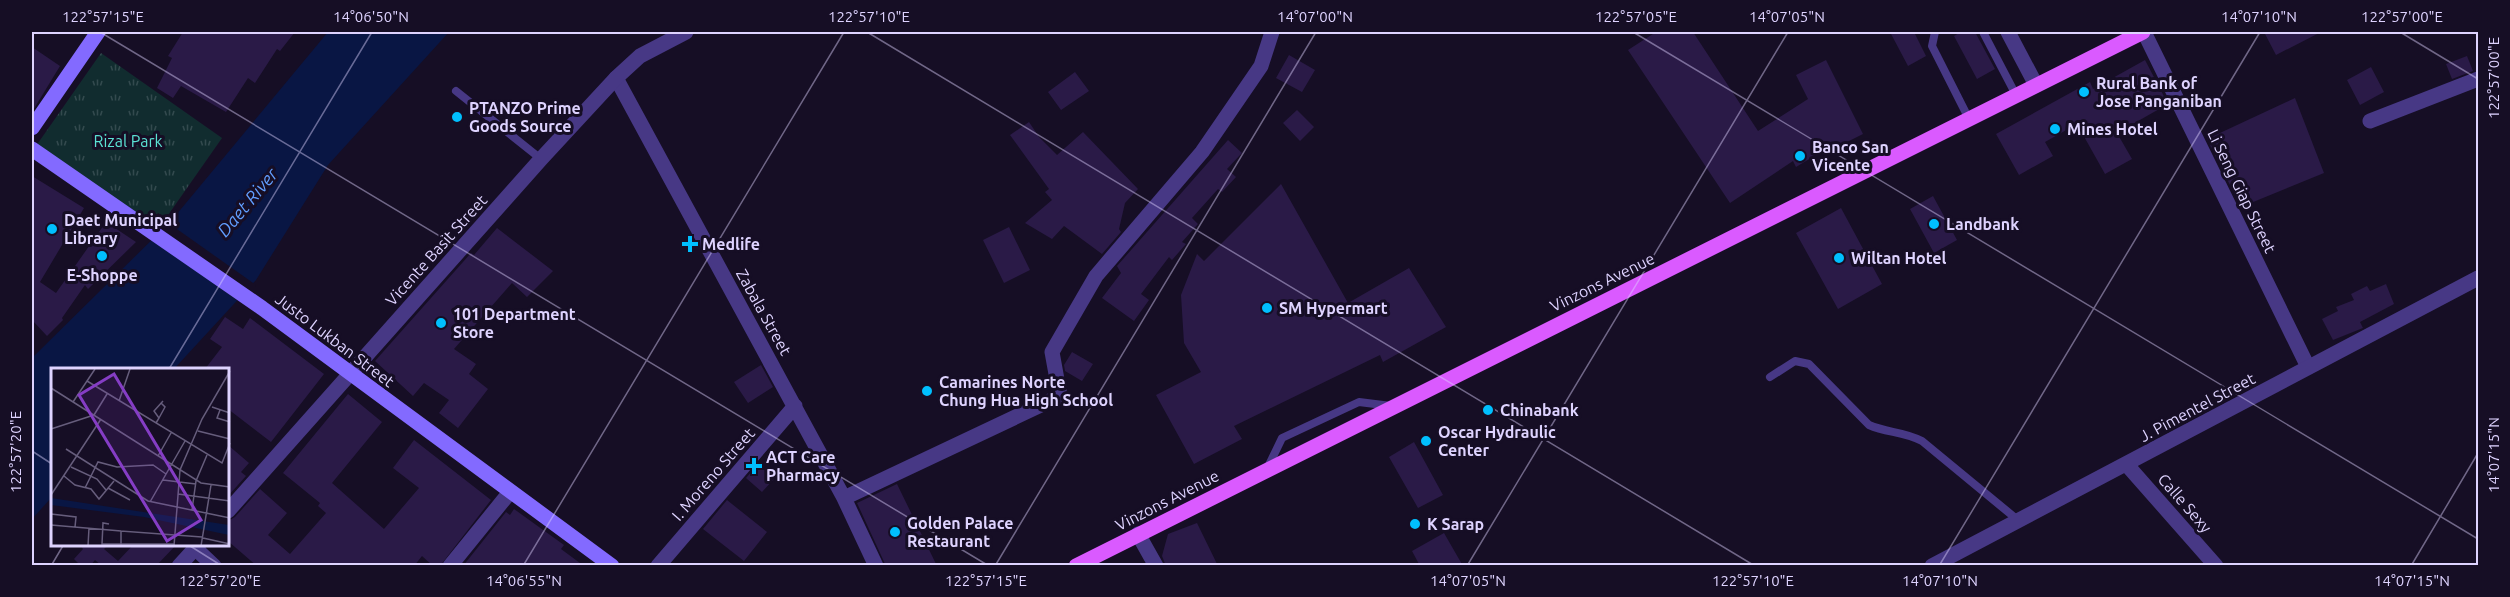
<svg xmlns="http://www.w3.org/2000/svg" width="2510" height="597" font-family="Ubuntu,sans-serif">
	<defs>
		<pattern id="grass-tufts" width="24" height="20" patternUnits="userSpaceOnUse" patternTransform="scale(1.5)"><rect width="24" height="20" fill="#112c2f"/><path d="M3 7l-1-3M5 7V3M7 7l1-3M15 17l-1-3M17 17v-4M19 17l1-3" fill="none" stroke="#334a4e"/></pattern>
	</defs>
	<rect width="100%" height="100%" fill="#160e25"/>
	<path fill="url(#grass-tufts)" d="M101,53L222,138L166,218L158,213L149,225L36,146Z"/>
	<path fill="#091644" d="M328,32H449L328,165L256,280L174,369H52V497L32,519V358L171,221Z"/>
	<path fill="#160e25" d="M167,222L256,285L241,303L150,238Z"/>
	<path fill="#2a1a47" d="M183,32H295L280,51L277,49L255,83L248,78L226,112L181,86L173,98L157,88L172,58L168,56Z
		M1656,32H1693L1758,131L1808,99L1796,75L1826,60L1863,134L1833,149L1831,146L1796,167L1793,161L1730,203L1628,50Z
		M1890,32H1914L1926,56L1908,66Z
		M1961,32H1975L1995,69L1977,79L1954,36Z
		M2264,32H2321L2276,55Z
		M32,47L60,66L32,112Z
		M1289,55L1315,70L1302,92L1276,78Z
		M2467,56L2473,71L2452,79L2446,64Z
		M2145,60L2168,104L2117,133L2132,159L2105,174L2077,124L2045,142L2053,156L2019,175L1996,134L2090,82L2093,89Z
		M2371,67L2384,92L2360,105L2347,80Z
		M1075,72L1089,91L1061,110L1048,92Z
		M2295,98L2324,173L2241,207L2207,139Z
		M1297,110L1314,127L1300,141L1283,123Z
		M1029,122L1039,137L1057,155L1083,132L1138,189L1125,203L1119,229L1121,232L1102,254L1064,226L1052,239L1025,223L1052,200L1045,192L1049,189L1010,135Z
		M1228,140L1242,153L1227,169L1236,177L1222,192L1218,189L1192,218L1198,224L1182,242L1186,244L1172,260L1169,257L1141,294L1149,300L1134,321L1102,298L1121,273L1117,266Z
		M32,176L84,208L40,282L56,293L106,222L136,242L88,289L85,285L62,318L63,320L47,336L32,320Z
		M1281,184L1348,303L1409,268L1446,327L1383,362L1380,355L1234,426L1242,439L1194,464L1156,395L1201,372L1184,343L1181,295L1197,254L1204,261Z
		M1933,196L1957,240L1934,253L1910,209Z
		M1841,208L1882,284L1838,309L1796,233Z
		M1009,227L1030,270L1004,283L983,240Z
		M497,228L553,271L527,297L512,283L454,349L476,364L469,374L488,389L458,428L439,413L449,400L424,383L413,396L375,361L471,253L474,255Z
		M2386,284L2394,304L2360,322L2363,328L2333,340L2322,319L2338,311L2336,307L2354,300L2351,294L2367,286L2370,291Z
		M225,317L243,329L250,318L324,374L271,442L228,409V369H205L222,347L210,339Z
		M1072,352L1093,364L1082,381L1065,371L1064,365Z
		M761,365L773,387L748,403L734,382Z
		M348,394L382,422L332,483L384,529L419,488L393,468L414,440L491,500L440,566H433L422,556L414,566H257L228,541V521L235,517L260,489L287,513L268,535L290,554L326,513L318,506L320,503L283,473Z
		M1414,442L1443,495L1418,508L1389,457Z
		M228,445L249,463L241,472L246,476L228,496Z
		M758,464L774,479L762,492L746,478Z
		M897,484L937,566H886L857,503Z
		M727,500L767,532L744,561L703,529Z
		M514,509L564,545L561,549L584,566H463L506,512L510,515Z
		M1197,523L1218,566H1166L1162,556L1168,534Z
		M1444,533L1463,566H1420L1412,551Z
		M79,544H109L104,549L118,561L134,544H177L156,566H102L95,560L90,566H81L74,559L83,549Z"/>
	<g fill="none" stroke-linecap="round" stroke-linejoin="round">
		<path stroke="#473885" stroke-width="8" d="M1935,32L1932,46L1969,119
			M1983,32L2016,95
			M456,91L541,159
			M1770,377L1795,361L1809,364L1869,425C1887,433 1903,431 1922,441L2019,521
			M1268,467L1282,438L1359,402L1391,406"/>
		<path stroke="#473885" stroke-width="15" d="M2144,32L2308,367
			M616,78L844,498L876,566
			M2370,121L2478,79
			M844,498L1060,396L1052,352L1096,276L1202,152L1261,66L1272,32
			M1138,534L1156,566
			M195,548L214,566
			M658,566L795,406"/>
		<path stroke="#473885" stroke-width="15" d="M2008,32L2036,85
			M2127,465L2216,566
			M228,511L541,159L616,78L640,56L686,32
			M179,566L199,544
			M450,566L510,492
			M1932,566L2478,278"/>
		<path stroke="#836aff" stroke-width="15" d="M32,128L98,32
			M32,149L262,308L612,566"/>
		<path stroke="#da5aff" stroke-width="15" d="M1076,566L2143,32"/>
	</g>
	<path fill="none" stroke="#ded3ff" stroke-width="1.5" stroke-opacity="0.45" d="M100,32L989,566M867,32L1755,566M1633,32L2478,539M2400,32L2478,79M169,369L372,32M32,451L52,464M187,544L222,566M51,566L64,544M523,566L844,32M995,566L1316,32M1467,566L1788,32M1939,566L2260,32M2411,566L2478,453"/>
	<g fill="#00bffe" stroke="#160e25" stroke-width="2">
		<circle cx="2084" cy="92" r="6"/>
		<circle cx="457" cy="117" r="6"/>
		<circle cx="2055" cy="129" r="6"/>
		<circle cx="1800" cy="156" r="6"/>
		<circle cx="1934" cy="224" r="6"/>
		<circle cx="52" cy="229" r="6"/>
		<path d="M687 235h6v6h6v6h-6v6h-6v-6h-6v-6h6z"/>
		<circle cx="102" cy="256" r="6"/>
		<circle cx="1839" cy="258" r="6"/>
		<circle cx="1267" cy="308" r="6"/>
		<circle cx="441" cy="323" r="6"/>
		<circle cx="927" cy="391" r="6"/>
		<circle cx="1488" cy="410" r="6"/>
		<circle cx="1426" cy="441" r="6"/>
		<path d="M751 457h6v6h6v6h-6v6h-6v-6h-6v-6h6z"/>
		<circle cx="1415" cy="524" r="6"/>
		<circle cx="895" cy="532" r="6"/>
	</g>
	<g text-anchor="middle" dominant-baseline="central" stroke-width="6" stroke-linejoin="round" paint-order="stroke">
		<g font-size="16" font-weight="bold" fill="#ded3ff" stroke="#160e25" text-anchor="start">
			<text x="2096" y="83">Rural Bank of<tspan x="2096" dy="18">Jose Panganiban</tspan></text>
			<text x="469" y="108">PTANZO Prime<tspan x="469" dy="18">Goods Source</tspan></text>
			<text x="2067" y="129">Mines Hotel</text>
			<text x="1812" y="147">Banco San<tspan x="1812" dy="18">Vicente</tspan></text>
			<text x="64" y="220">Daet Municipal<tspan x="64" dy="18">Library</tspan></text>
			<text x="1946" y="224">Landbank</text>
			<text x="702" y="244">Medlife</text>
			<text x="1851" y="258">Wiltan Hotel</text>
			<text x="102" y="275" text-anchor="middle">E-Shoppe</text>
			<text x="1279" y="308">SM Hypermart</text>
			<text x="453" y="314">101 Department<tspan x="453" dy="18">Store</tspan></text>
			<text x="939" y="382">Camarines Norte<tspan x="939" dy="18">Chung Hua High School</tspan></text>
			<text x="1500" y="410">Chinabank</text>
			<text x="1438" y="432">Oscar Hydraulic<tspan x="1438" dy="18">Center</tspan></text>
			<text x="766" y="457">ACT Care<tspan x="766" dy="18">Pharmacy</tspan></text>
			<text x="907" y="523">Golden Palace<tspan x="907" dy="18">Restaurant</tspan></text>
			<text x="1427" y="524">K Sarap</text>
		</g>
		<g font-size="16" fill="#5be2d4" stroke="#160e25">
			<text x="128" y="141">Rizal Park</text>
		</g>
		<g font-size="16" fill="#ded3ff" stroke="#160e25">
			<text transform="translate(2242 191) rotate(64)">Li Seng Giap Street</text>
			<text transform="translate(436 250) rotate(-48)">Vicente Basit Street</text>
			<text transform="translate(1602 282) rotate(-26)">Vinzons Avenue</text>
			<text transform="translate(764 312) rotate(61)">Zabala Street</text>
			<text transform="translate(335 340) rotate(37)">Justo Lukban Street</text>
			<text transform="translate(2197 407) rotate(-28)">J. Pimentel Street</text>
			<text transform="translate(713 474) rotate(-49)">I. Moreno Street</text>
			<text transform="translate(1167 500) rotate(-27)">Vinzons Avenue</text>
			<text transform="translate(2185 503) rotate(49)">Calle Sexy</text>
		</g>
		<g font-size="18" font-style="italic" fill="#619eff" stroke="#160e25">
			<text transform="translate(247 202) rotate(-50)">Daet River</text>
		</g>
	</g>
	<g transform="translate(51 368)">
		<rect width="178" height="178" fill="#160e25"/>
		<path d="M0,130L178,157V167L93,149L0,137Z" fill="#091644"/>
		<path fill="none" stroke="#665d7c" stroke-width="1.5" d="M36,13L171,95L179,75M0,20L150,115L179,119M68,33L79,1M22,34L44,1M161,39L179,45M169,42L166,50L179,54M43,47L56,26M108,50L114,39L110,35M105,55L108,50L103,43L112,33M0,61L43,47M147,63L179,71M15,81L97,133L179,150M107,88L120,65M20,99L46,111L55,122M13,108L24,117L40,121L48,131L63,113M112,112L145,116M34,120L47,94L66,99L102,97L115,106M57,120L79,132M127,126L179,133M0,127L50,51M99,134L134,73M141,142L145,113L156,87M0,146L25,149L24,159M58,156L52,155L51,176H123M0,157L70,163M152,170L179,176M37,178L38,160M70,178V163L151,169M123,178L129,102L151,51L179,3M150,178L160,117"/>
		<path fill="#853dc5" fill-opacity="0.15" stroke="#853dc5" stroke-width="3" d="M63,6L150,152L116,173L28,27Z"/>
		<rect width="178" height="178" fill="none" stroke="#ded3ff" stroke-width="3"/>
	</g>
	<rect width="2510" height="597" fill="none" stroke="#160e25" stroke-width="66"/>
	<rect x="33" y="33" width="2444" height="531" fill="none" stroke="#ded3ff" stroke-width="2"/>
	<g font-size="15" text-anchor="middle" fill="#ded3ff">
		<text x="103" y="22">122°57'15"E</text>
		<text x="371" y="22">14°06'50"N</text>
		<text x="869" y="22">122°57'10"E</text>
		<text x="1315" y="22">14°07'00"N</text>
		<text x="1636" y="22">122°57'05"E</text>
		<text x="1787" y="22">14°07'05"N</text>
		<text x="2259" y="22">14°07'10"N</text>
		<text x="2402" y="22">122°57'00"E</text>
		<text transform="translate(2494 78) rotate(-90)" y="5">122°57'00"E</text>
		<text transform="translate(16 452) rotate(-90)" y="5">122°57'20"E</text>
		<text transform="translate(2494 455) rotate(-90)" y="5">14°07'15"N</text>
		<text x="220" y="586">122°57'20"E</text>
		<text x="524" y="586">14°06'55"N</text>
		<text x="986" y="586">122°57'15"E</text>
		<text x="1468" y="586">14°07'05"N</text>
		<text x="1753" y="586">122°57'10"E</text>
		<text x="1940" y="586">14°07'10"N</text>
		<text x="2412" y="586">14°07'15"N</text>
	</g>
</svg>
